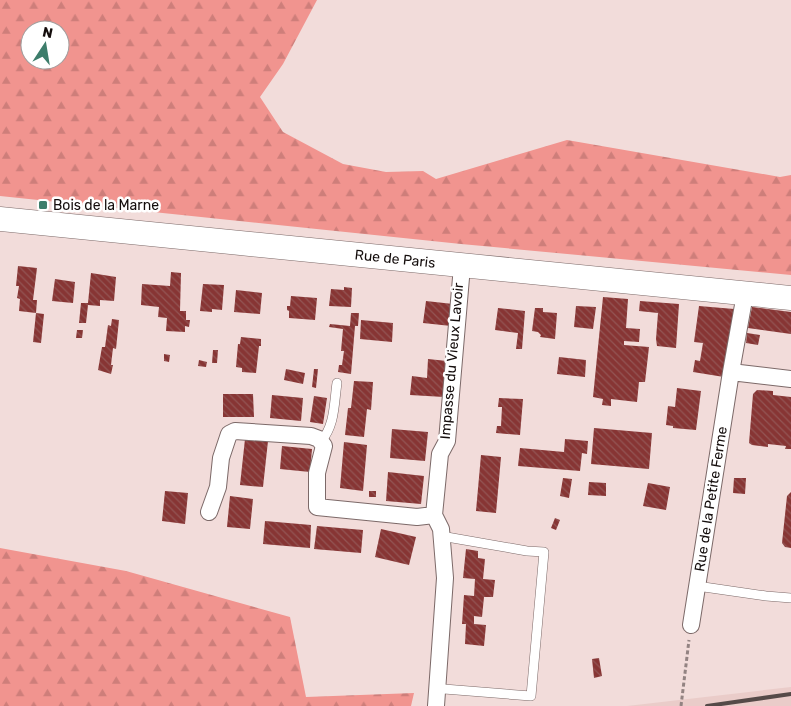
<svg xmlns="http://www.w3.org/2000/svg" width="791" height="706" font-family="Rubik,sans-serif">
	<defs>
		<pattern id="forest-firs" width="22" height="20" patternUnits="userSpaceOnUse" patternTransform="scale(1.25)"><rect width="22" height="20" fill="#f1948f"/><path d="M5 1l3.5 6h-7zM16 11l3.5 6h-7z" fill="#ce7e7a"/></pattern>
		<pattern id="building-back-hatch" width="6" height="6" patternUnits="userSpaceOnUse" patternTransform="scale(1.25)"><rect width="6" height="6" fill="#873534"/><path d="M-1 5l2 2M0 0l6 6M5-1l2 2" fill="none" stroke="#935554"/></pattern>
	</defs>
	<rect width="100%" height="100%" fill="#f2dcda"/>
	<path fill="#eaccc9" d="M791,687V706H627Z"/>
	<path fill="url(#forest-firs)" fill-rule="evenodd" d="M0,0H317L283,64L260,97L283,132L343,164L386,172L423,171L436,179L567,140L780,177L791,175V275L461,244L0,196ZM30,30H60V60H30Z
		M0,548L126,571L290,617L306,697L414,693L411,706H0Z"/>
	<path fill="url(#building-back-hatch)" d="M18,266L37,268L33,300H37L36,313L19,311L20,299L17,298L19,286H16Z
		M171,272L181,273L180,311H186V320H190L189,327L185,326V332L166,331L167,318L158,317L159,307L141,305L142,284L170,286Z
		M91,273L116,277L114,301L100,300V306L88,305L86,323H79L81,303H88Z
		M55,279L75,282L73,303L52,301Z
		M203,284L224,285L222,310L212,309V312L200,311Z
		M344,287L352,288L351,307L329,306L331,289L344,290Z
		M236,290L262,293L260,314L234,312Z
		M291,296L317,298L315,320L289,318V311L287,310V306H290Z
		M603,297L628,299L626,328L640,329L639,342L624,341V345L649,347L645,382H639L637,402L611,399V406L602,405L603,399L593,397Z
		M426,301L453,304L451,326L423,323Z
		M640,301L679,304L676,348L657,346L656,339L658,313L639,311Z
		M576,306L596,307L593,329L574,327Z
		M699,306L734,309L724,377L693,372L695,360L700,361L703,343L694,342Z
		M752,307L791,312V334L748,328Z
		M498,308L525,311L522,349H516L518,333L495,330Z
		M535,308H543V312L557,313L555,339L540,337L541,335L538,332L532,331Z
		M36,313L44,314L41,343L33,342Z
		M351,313H359L358,326H355L351,374L338,372L339,365H342L344,351H341L343,329L329,327L330,324L350,326Z
		M112,319L119,320L116,349L113,348L111,365H113L111,374L98,370L102,347H105L108,325L111,326Z
		M361,320L393,323L392,342L360,339Z
		M77,330H83L82,338H76Z
		M747,333L760,335L758,345L746,343Z
		M241,337L261,339V346H259L256,373L242,372V368L236,367L238,344H240Z
		M213,350H218L217,363H212Z
		M164,354L170,355L169,362L164,361Z
		M559,357L586,360L585,377L557,374Z
		M428,359L447,361L444,397L410,395L412,376L427,378Z
		M199,360L207,362L206,367L198,366Z
		M286,369L305,373L303,384L284,380Z
		M314,369H318L316,388L312,387Z
		M354,381L373,382L371,410L367,409L364,437L345,435L348,408H351Z
		M677,388L701,391L696,430L673,428V426L666,425L668,406L675,407Z
		M757,390L773,391V395L791,397V449H785L786,446L768,444V447L752,445L749,443L753,394Z
		M223,394H253L254,417H223Z
		M272,395L303,398L301,421L270,418Z
		M314,396L327,398L323,424L310,422Z
		M499,398L523,399L520,435L496,433L497,426H501L502,407H498Z
		M594,428L652,433L649,469L591,464Z
		M392,429L428,432L425,461L390,458Z
		M245,439L268,441L263,487L240,485Z
		M565,439L588,441L587,454L582,453L580,471L518,466L520,448L564,452Z
		M344,442L367,445L363,491L340,488Z
		M282,446L312,449L310,472L280,469Z
		M481,455L501,457L496,513L476,511Z
		M388,472L424,476L421,504L386,501Z
		M563,478L572,479L569,498L560,496Z
		M734,478H746L745,494L733,493Z
		M589,482L606,483V496L588,495Z
		M648,483L670,487L666,510L643,506Z
		M165,491L188,493L185,524L162,521Z
		M369,491H376V497H369Z
		M791,492V548L785,547L782,543L787,496Z
		M230,496L253,499L250,529L227,527Z
		M555,518L560,520L556,530L551,528Z
		M265,521L311,525L310,548L263,544Z
		M317,526L363,530L361,553L314,549Z
		M381,529L416,537L409,565L375,557Z
		M466,549L478,551V558L485,559L483,579L495,580L493,597H484L482,617L474,616V624L486,625L484,646L465,644L466,624H462L464,595L474,596L475,579L463,578Z
		M599,658L602,676L594,678L592,659Z"/>
	<g fill="none" stroke-linecap="round" stroke-linejoin="round">
		<g stroke="#7c6968" stroke-width="10">
			<path id="service" d="M321,441C335,426 334,403 337,383
				M441,536L527,551L544,552L531,696L444,689
				M697,586L766,596L791,598"/>
		</g>
		<g stroke="#7c6968" stroke-width="18">
			<path id="minor" d="M731,372L791,379
				M209,512L218,487L221,458L229,434L235,431L311,436L319,439L324,446L317,473V507L417,517L434,515L440,454L447,441L462,266
				M434,515L441,529L445,578L436,706
				M691,625L731,372L745,294"/>
		</g>
		<g stroke="#7c6968" stroke-width="25">
			<path id="secondary" d="M0,219L791,298"/>
		</g>
		<path stroke="#938382" stroke-width="3" stroke-dasharray="4 2.5" stroke-linecap="butt" d="M681,706L689,640"/>
		<use href="#service" stroke="#fff" stroke-width="9"/>
		<use href="#minor" stroke="#fff" stroke-width="16"/>
		<use href="#secondary" stroke="#fff" stroke-width="24"/>
		<path stroke="#554a48" stroke-width="4" d="M707,706L791,694"/>
	</g>
	<rect fill="#3d7d6b" stroke="#fff" stroke-width="2" x="38" y="200" width="10" height="10" rx="2.5"/>
	<g text-anchor="middle" dominant-baseline="central" stroke-width="5" stroke-linejoin="round" paint-order="stroke">
		<g font-size="14" fill="#140d0c" stroke="#fff" text-anchor="start">
			<text x="53" y="205">Bois de la Marne</text>
		</g>
		<g font-size="14" fill="#140d0c" stroke="#fff">
			<text transform="translate(395 259) rotate(6)">Rue de Paris</text>
			<text transform="translate(452 361) rotate(-85)">Impasse du Vieux Lavoir</text>
			<text transform="translate(711 499) rotate(-81)">Rue de la Petite Ferme</text>
		</g>
	</g>
	<g transform="translate(45 45) rotate(12)"><circle r="24" fill="#ffffff" stroke="#a19e9e"/>
	<path d="M0-4L9 19L0 12L-9 19Z" fill="#3d7d6b"/>
	<text y="-8" font-size="14" font-weight="bold" text-anchor="middle" fill="#140d0c">N</text>
	</g>
</svg>
